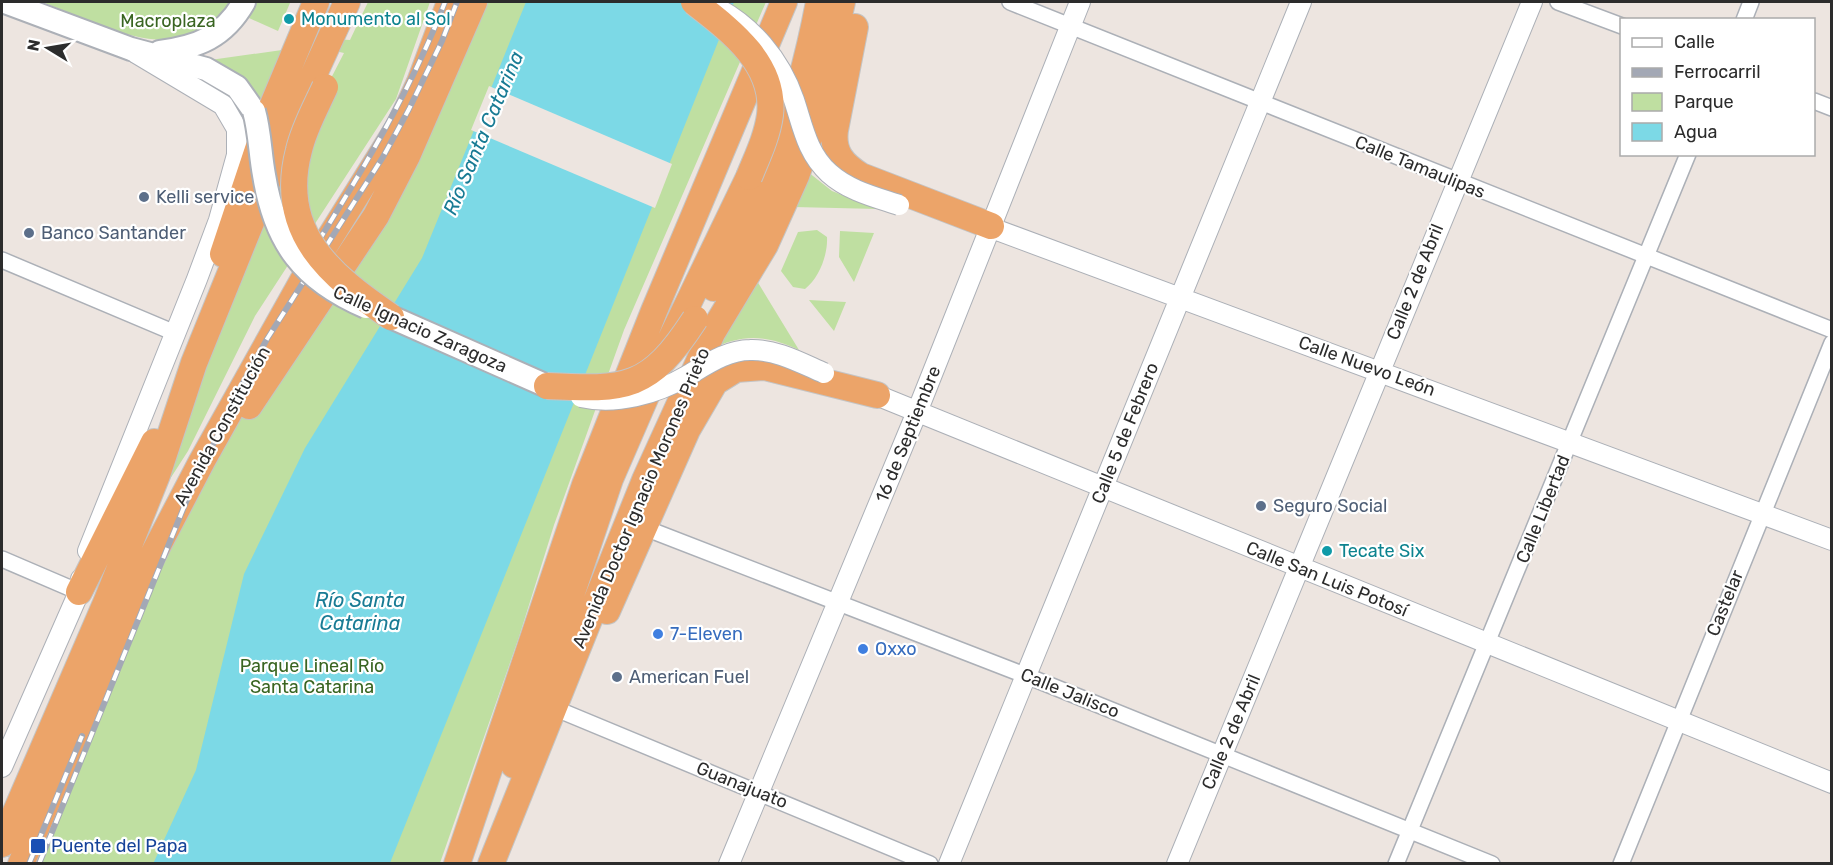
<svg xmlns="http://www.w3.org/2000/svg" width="1833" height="865" font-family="Rubik,sans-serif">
	<rect width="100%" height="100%" fill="#ede5e0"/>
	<path fill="#bfdfa1" d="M42,2H231C182,74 105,25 42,2Z
		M256,2L290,3L278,31L249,18Z
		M368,2H430L396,99L255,316L188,451L152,507L256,224L344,53L304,44L296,29L323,24L334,39L350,40Z
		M469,2H766L624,330L554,525L519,637L440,863L36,864L170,539L323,260L400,165Z
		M282,50L258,106L203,61Z
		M808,172L832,191L878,209L794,207Z
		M817,230L827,237C828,255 819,278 805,289L793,287L781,271L798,232Z
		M840,231L874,233L854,282L839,257Z
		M754,276L799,350C767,335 742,333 710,350Z
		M809,300L846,302L834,331Z"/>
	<path fill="#7cd9e6" d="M526,2H734L390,863L153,864L196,770L244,574L305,448L422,258Z"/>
	<path fill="#ede5e0" d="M489,86L672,164L655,208L471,130Z"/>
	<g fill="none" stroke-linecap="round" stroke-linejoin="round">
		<g stroke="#acb0b7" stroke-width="18">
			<path id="minor" d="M1010,2L1832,330
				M1558,2L1622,26
				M1744,20L1751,2
				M1814,101L1832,108
				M2,260L175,333
				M645,528L1027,676L1492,864
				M2,559L79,592
				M554,708L930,864
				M1396,864L1688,154
				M1621,864L1832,343"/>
		</g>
		<g stroke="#acb0b7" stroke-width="22">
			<path id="tertiary" d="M978,223L1832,540
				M864,390L1832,783
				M88,551L197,279L219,220L237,155V129L223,105L136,53
				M2,767L79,592L81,579
				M729,864L917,412L1080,2
				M949,864L1301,2
				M1177,864L1532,2"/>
		</g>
		<g stroke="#acb0b7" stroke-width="26">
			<path id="secondary" d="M5,2L131,49L206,69L237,87L254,111
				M160,52C198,47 224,37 244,2
				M391,317L547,386"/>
		</g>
		<g stroke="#c4c4c4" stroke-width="28">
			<path id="trunk" d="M855,27L835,130C832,152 842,164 861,176L991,226
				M223,254L272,107L316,2
				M714,288C767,200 800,102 819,2
				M249,406L376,216L407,156L474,2
				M79,592L154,442
				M607,611L687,430L715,382L736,369L765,367L877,395
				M514,765L610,479L669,343L749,177
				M2,844L106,603L157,475L194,363L288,131L347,2
				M21,864L143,574L202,461L302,282L400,125L420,82L450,2
				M457,864L585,485L654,311L784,2
				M491,864L645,480L712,333L765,245L796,176L817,115L842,2"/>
		</g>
		<use href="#minor" stroke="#fff" stroke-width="15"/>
		<use href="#tertiary" stroke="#fff" stroke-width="20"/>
		<use href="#secondary" stroke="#fff" stroke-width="22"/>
		<use href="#trunk" stroke="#eca469" stroke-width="26"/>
		<g stroke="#a3a8b5" stroke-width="6">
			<path id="rail" d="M318,242C366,164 412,88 445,2
				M29,864L82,736
				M39,864L186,502L238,392L267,339L383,157L409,109L442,41L457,2"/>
		</g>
		<use href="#rail" stroke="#fff" stroke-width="4" stroke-dasharray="11" stroke-linecap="butt"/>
		<g stroke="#acb0b7" stroke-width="22" stroke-linecap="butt">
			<path id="tertiary-bridge" d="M713,6C751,25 780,59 794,100C803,127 807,153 829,173C849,191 875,197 899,205
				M581,397C616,405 656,394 687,376C706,365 727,350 750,350C776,349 801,363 824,373"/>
		</g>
		<g stroke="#acb0b7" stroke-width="26" stroke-linecap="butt">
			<path id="secondary-bridge" d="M254,111C260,132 260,154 264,175C275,243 303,280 366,307"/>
		</g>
		<g stroke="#c4c4c4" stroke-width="28" stroke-linecap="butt">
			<path id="trunk-bridge" d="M694,2C730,30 776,64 770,115C767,137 757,157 749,177
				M325,87C316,107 304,128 299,150C277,233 331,276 391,317
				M547,386C627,390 649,390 695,319"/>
		</g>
		<use href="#tertiary-bridge" stroke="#fff" stroke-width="20"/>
		<use href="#secondary-bridge" stroke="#fff" stroke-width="22"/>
		<use href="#trunk-bridge" stroke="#eca469" stroke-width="26"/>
	</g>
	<g fill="#0f9aa8" stroke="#fff" stroke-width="2">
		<circle cx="289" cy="19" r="6"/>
		<circle cx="1327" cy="551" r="6"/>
	</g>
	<g fill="#5c6f8a" stroke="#fff" stroke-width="2">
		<circle cx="144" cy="197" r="6"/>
		<circle cx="29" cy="233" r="6"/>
		<circle cx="1261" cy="506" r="6"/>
		<circle cx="617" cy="677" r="6"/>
	</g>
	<g fill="#3f7fe0" stroke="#fff" stroke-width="2">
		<circle cx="658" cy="634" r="6"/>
		<circle cx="863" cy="649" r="6"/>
	</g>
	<rect fill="#1a4fb4" stroke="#fff" stroke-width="2" x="30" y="838" width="16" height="16" rx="3"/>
	<g text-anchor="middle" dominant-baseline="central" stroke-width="4.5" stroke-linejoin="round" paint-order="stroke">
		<g font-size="18" fill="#0d838f" stroke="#fff" text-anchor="start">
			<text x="301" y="19">Monumento al Sol</text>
			<text x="1339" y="551">Tecate Six</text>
		</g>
		<g font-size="18" fill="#396521" stroke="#fff">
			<text x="168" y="21">Macroplaza</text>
			<text x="312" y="666">Parque Lineal Río<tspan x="312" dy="21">Santa Catarina</tspan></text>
		</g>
		<g font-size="18" fill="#2c2c2c" stroke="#fff">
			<text transform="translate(1420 167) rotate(22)">Calle Tamaulipas</text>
			<text transform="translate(1415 282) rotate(-68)">Calle 2 de Abril</text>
			<text transform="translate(420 329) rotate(24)">Calle Ignacio Zaragoza</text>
			<text transform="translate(1367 366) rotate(20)">Calle Nuevo León</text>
			<text transform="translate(222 426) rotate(-61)">Avenida Constitución</text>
			<text transform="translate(1125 433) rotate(-68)">Calle 5 de Febrero</text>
			<text transform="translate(908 434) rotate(-68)">16 de Septiembre</text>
			<text transform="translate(641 498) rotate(-67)">Avenida Doctor Ignacio Morones Prieto</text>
			<text transform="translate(1543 509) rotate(-68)">Calle Libertad</text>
			<text transform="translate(1327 579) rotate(22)">Calle San Luis Potosí</text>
			<text transform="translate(1725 603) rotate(-68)">Castelar</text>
			<text transform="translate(1070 693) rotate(22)">Calle Jalisco</text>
			<text transform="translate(1231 732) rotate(-67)">Calle 2 de Abril</text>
			<text transform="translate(742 785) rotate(22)">Guanajuato</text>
		</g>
		<g font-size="18" fill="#4e5e75" stroke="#fff" text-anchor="start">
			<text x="156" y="197">Kelli service</text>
			<text x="41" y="233">Banco Santander</text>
			<text x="1273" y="506">Seguro Social</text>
			<text x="629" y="677">American Fuel</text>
		</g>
		<g font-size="18" fill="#366cbe" stroke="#fff" text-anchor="start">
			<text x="670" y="634">7-Eleven</text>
			<text x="875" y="649">Oxxo</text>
		</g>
		<g font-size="18" fill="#164399" stroke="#fff" text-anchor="start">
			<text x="51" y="846">Puente del Papa</text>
		</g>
		<g font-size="20" font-style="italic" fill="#187b94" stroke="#fff">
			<text transform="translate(483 133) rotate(-67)">Río Santa Catarina</text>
			<text x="360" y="600">Río Santa<tspan x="360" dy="23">Catarina</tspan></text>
		</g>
	</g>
	<rect width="1833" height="865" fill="none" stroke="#2c2c2c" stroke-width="6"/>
	<rect x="1620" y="18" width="195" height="138" fill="#ffffff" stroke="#ababab" stroke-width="1.5"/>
	<rect x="1632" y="38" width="30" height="9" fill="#ffffff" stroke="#ababab" stroke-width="1.5"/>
	<text x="1674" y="48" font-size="18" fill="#2c2c2c">Calle</text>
	<rect x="1632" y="68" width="30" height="9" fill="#a3a8b5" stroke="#ababab" stroke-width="1.5"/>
	<text x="1674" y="78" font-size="18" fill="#2c2c2c">Ferrocarril</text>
	<rect x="1632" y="93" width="30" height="18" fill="#bfdfa1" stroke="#ababab" stroke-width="1.5"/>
	<text x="1674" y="108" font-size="18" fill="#2c2c2c">Parque</text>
	<rect x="1632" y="123" width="30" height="18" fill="#7cd9e6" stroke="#ababab" stroke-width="1.5"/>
	<text x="1674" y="138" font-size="18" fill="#2c2c2c">Agua</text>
	<g transform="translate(48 48) rotate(281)" stroke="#ffffff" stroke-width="4.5" paint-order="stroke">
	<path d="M0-4.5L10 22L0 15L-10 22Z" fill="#2c2c2c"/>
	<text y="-9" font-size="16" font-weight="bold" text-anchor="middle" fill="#2c2c2c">N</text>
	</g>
</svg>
